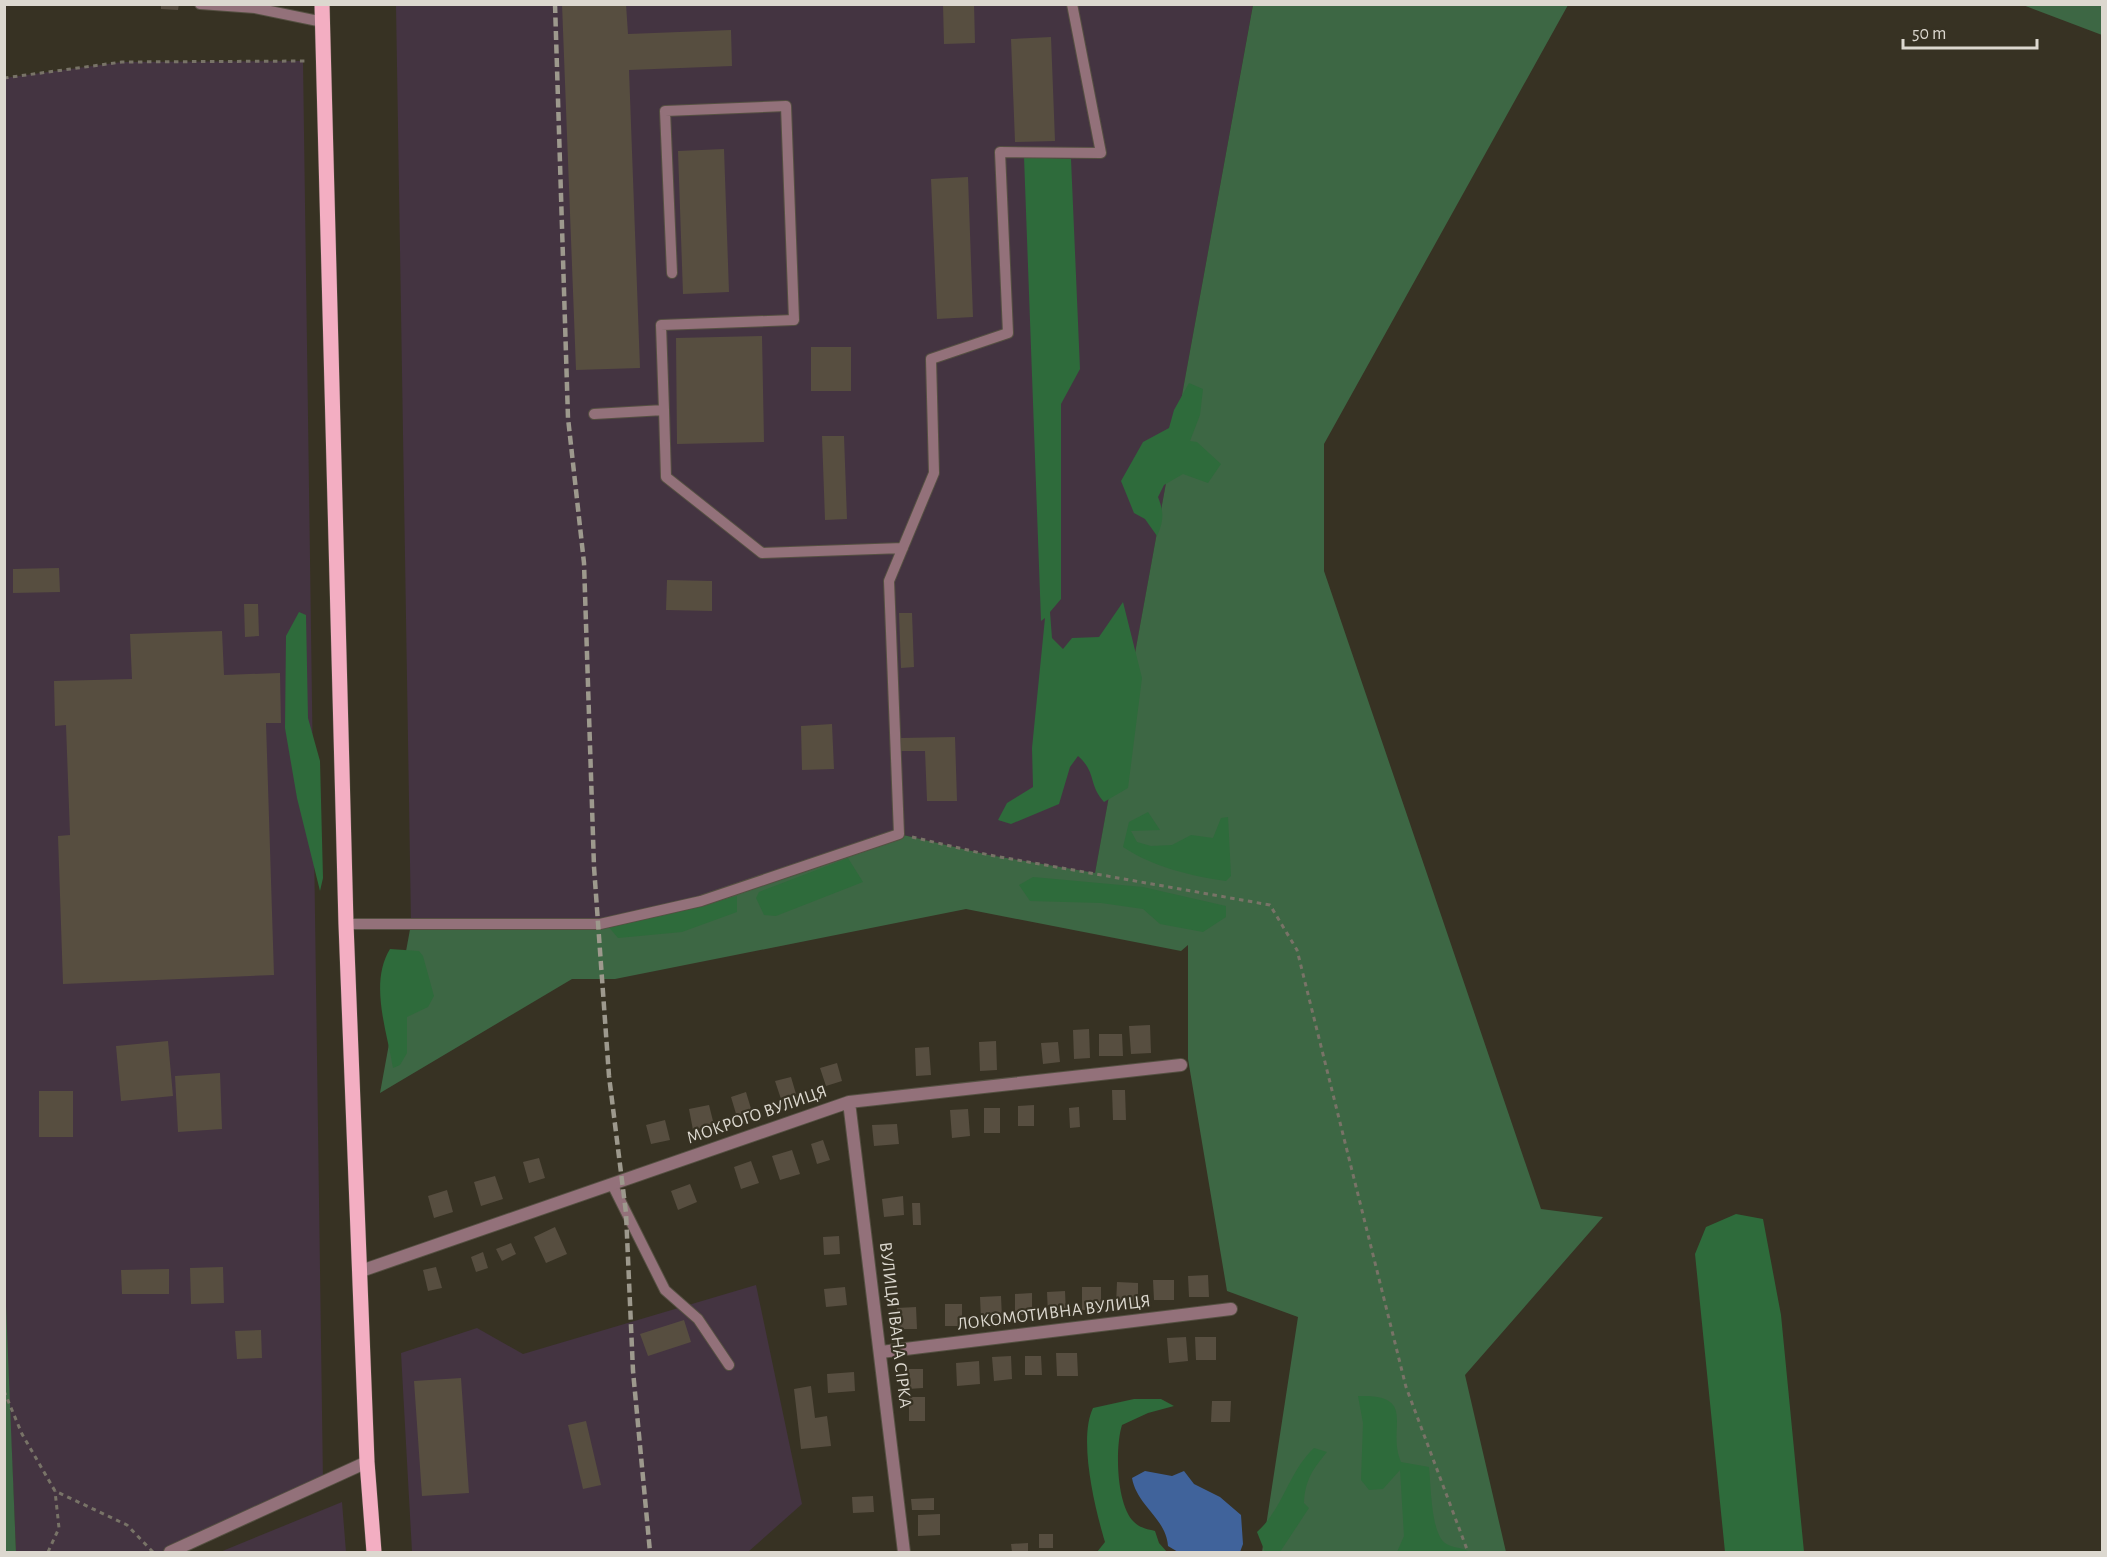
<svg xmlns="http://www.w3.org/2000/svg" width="2107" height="1557" font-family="'Alegreya Sans',sans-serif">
	<rect width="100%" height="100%" fill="#373223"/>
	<path fill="#443441" d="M396,5H1253L1095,874L989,855L899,834L701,901L600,924H411Z
		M303,61L323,1482L170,1552H16L4,1281V78L122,62Z
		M756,1285L802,1504L748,1552H412L401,1353L477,1328L523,1354Z
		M342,1502L346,1552H220Z"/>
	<path fill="#3d6744" d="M1253,5H1568L1324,444V571L1541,1209L1603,1217L1465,1375L1506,1552H1262L1298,1317L1227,1291L1188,1059V945L1181,951L966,909L615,979H572L380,1093L411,924H600L701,901L899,834L989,855L1095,873Z
		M2023,5H2102V35Z
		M5,1281L16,1552H4Z"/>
	<path fill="#2e6b3b" d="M1024,157L1071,159L1080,369L1061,404V599L1050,612L1052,638L1063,649L1072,638L1099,637L1123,602L1142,678L1128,788L1104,802C1088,784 1097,773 1078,756L1070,767L1059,804L1011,824L998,820L1007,803L1033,787L1032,748L1045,618L1041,621Z
		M1189,383L1203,389L1200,415L1190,441L1197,442L1221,464L1208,483L1183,474L1164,485L1158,497C1164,512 1164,521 1157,536L1145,519L1134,513L1121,481L1143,442L1169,428L1174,410Z
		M299,612L306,615L308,718L320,761L323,878L320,891L297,798L285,728L286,636Z
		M1148,812L1160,830L1131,831L1137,842L1151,846L1172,845L1191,835L1213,838L1221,818L1228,817L1231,876L1226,881C1191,876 1153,867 1123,847L1129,822Z
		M848,858L863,882L776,916L764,915L756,898L759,892Z
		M1033,877L1143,887L1226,906V917L1203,932L1160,924L1143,909L1101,903L1030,901L1019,885Z
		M737,896V912L682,932L618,938L607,925L662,916Z
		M390,949L419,951L423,956L434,996L428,1007L407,1017V1053L400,1065L393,1068C387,1031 369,983 390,949Z
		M1736,1214L1763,1219L1781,1315L1804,1552H1725L1695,1254L1706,1227Z
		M1358,1396C1419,1394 1386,1428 1401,1462L1429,1467C1431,1485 1431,1533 1445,1543C1451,1548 1462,1547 1470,1552H1397L1404,1536L1400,1470L1383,1489L1369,1490L1361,1480L1363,1423Z
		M1134,1399H1161L1174,1406L1148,1413L1122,1425C1115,1447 1116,1505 1134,1522C1140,1528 1147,1529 1155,1531L1159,1543L1167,1552H1097L1105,1542C1095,1509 1078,1439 1093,1408Z
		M1314,1448L1327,1452C1313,1469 1305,1480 1304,1503L1309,1508L1280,1552H1265L1257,1532C1283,1509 1289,1471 1314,1448Z"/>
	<path fill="#40639b" d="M1145,1471L1172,1476L1184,1471L1194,1484L1220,1497L1241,1515L1243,1544L1240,1552H1178L1168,1546C1166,1518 1137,1506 1132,1478Z"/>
	<path fill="#574e40" d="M161,4H179L178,10L161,9Z
		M562,4H626L628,34L731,30L732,66L629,70L640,368L576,370Z
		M943,4H974L975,43L944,44Z
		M1051,37L1055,141L1015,142L1011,39Z
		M724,149L729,292L683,294L678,151Z
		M968,177L973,317L937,319L931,179Z
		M762,336L764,442L677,444L676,338Z
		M811,347H851V391H811Z
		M822,436H844L847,519L825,520Z
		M59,568L60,592L13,593V569Z
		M667,580L712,581V611L666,610Z
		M244,604H258L259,636L245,637Z
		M899,613H912L914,667L901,668Z
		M222,631L224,675L280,673L281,723H266L274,975L63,984L58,836L70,835L66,725L55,726L54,681L132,679L130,634Z
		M832,724L834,769L802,770L801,726Z
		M955,737L957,801H927L925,751H901V738Z
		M1150,1025L1151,1053L1131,1054L1129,1026Z
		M1089,1029L1090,1058L1074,1059L1073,1030Z
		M1099,1034H1122L1123,1056H1099Z
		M168,1041L173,1096L121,1101L116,1046Z
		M996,1041L997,1070L980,1071L979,1042Z
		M1058,1042L1060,1062L1043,1064L1041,1043Z
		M929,1047L931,1075L916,1076L915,1048Z
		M837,1063L842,1081L826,1086L820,1068Z
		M220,1073L222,1129L178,1132L175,1076Z
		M791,1077L796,1094L781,1099L775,1081Z
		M1112,1090H1125L1126,1120H1113Z
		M39,1091H73V1137H39Z
		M746,1092L752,1112L737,1117L731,1097Z
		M709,1105L714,1125L693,1130L689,1109Z
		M1034,1105V1126H1018V1106Z
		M1079,1107L1080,1127L1070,1128L1069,1108Z
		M984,1108H1000V1133H984Z
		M968,1109L970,1136L952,1138L950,1110Z
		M665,1120L670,1140L651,1144L646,1125Z
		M897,1124L899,1144L874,1146L872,1125Z
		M823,1140L830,1160L817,1164L811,1144Z
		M792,1150L800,1174L780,1180L772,1156Z
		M539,1158L545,1178L529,1183L523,1162Z
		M751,1161L759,1183L741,1189L734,1167Z
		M495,1176L503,1199L481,1206L474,1182Z
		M690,1184L697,1202L678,1210L671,1191Z
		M447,1190L453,1212L434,1218L428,1196Z
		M903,1196L904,1215L884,1217L882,1199Z
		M912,1203H920L921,1225H913Z
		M555,1227L567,1254L546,1263L534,1237Z
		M839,1236L840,1254L824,1255L823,1237Z
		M511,1243L516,1254L502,1261L496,1249Z
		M483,1252L488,1268L476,1272L471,1257Z
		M223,1267L224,1303L191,1304L190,1268Z
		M436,1267L442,1288L428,1291L423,1270Z
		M169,1269V1294H122L121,1270Z
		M1208,1275L1209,1297H1189L1188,1276Z
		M1153,1280H1174V1300H1154Z
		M1117,1282L1138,1283V1306L1116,1305Z
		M845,1287L847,1305L826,1307L824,1289Z
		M1082,1287H1101V1310H1082Z
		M1065,1291L1066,1313L1048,1314L1047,1292Z
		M1032,1293V1315H1015V1294Z
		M1001,1296L1002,1318L981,1319L980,1297Z
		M945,1304H962V1326H945Z
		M916,1307L917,1329H898L897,1308Z
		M684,1320L691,1342L648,1356L640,1334Z
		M261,1330L262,1358L237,1359L235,1331Z
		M1186,1337L1188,1361L1169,1363L1167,1338Z
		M1195,1337H1216V1360H1196Z
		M1056,1353H1077L1078,1376H1057Z
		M1011,1356L1012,1379L994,1381L992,1357Z
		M1025,1356H1041L1042,1375H1025Z
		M979,1361L980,1384L957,1386L956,1363Z
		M907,1369H923V1388L908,1389Z
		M854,1372L855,1391L828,1393L827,1374Z
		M461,1378L469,1493L422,1496L414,1381Z
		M811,1386L815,1418L827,1416L831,1446L801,1449L794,1389Z
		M909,1397H925V1421H909Z
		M1212,1401H1231L1230,1422H1211Z
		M586,1421L601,1485L583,1489L568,1425Z
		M873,1496L874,1512L853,1513L852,1497Z
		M934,1498V1510H912L911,1499Z
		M940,1514V1535L918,1536V1515Z
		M1039,1534H1053V1548H1039Z
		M1028,1543V1552H1012L1011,1544Z"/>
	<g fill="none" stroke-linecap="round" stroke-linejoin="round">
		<g stroke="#555042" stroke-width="12">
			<path id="service" d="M200,4L255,8L323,22
				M664,410L661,325L794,320L786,106L665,111L672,273
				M594,414L664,410L666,477L762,553L903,548
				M346,924H600L701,901L899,834L889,581L934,473L931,359L1008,333L1000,152L1101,153L1072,4
				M612,1184L665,1290L698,1319L729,1365"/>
		</g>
		<g stroke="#555042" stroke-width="14">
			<path id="minor" d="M849,1102L904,1552
				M361,1271L849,1102L1181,1065
				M881,1352L1231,1309
				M170,1552L367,1462"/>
		</g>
		<g stroke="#555042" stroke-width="16">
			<path id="primary" d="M322,4L346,924L367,1462L374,1552"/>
		</g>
		<path stroke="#787367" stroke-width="3" stroke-dasharray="4.5 4.5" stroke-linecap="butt" d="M4,78L122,62L308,61
			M912,837L989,855L1270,905L1297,950L1406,1387L1468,1552
			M4,1391L22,1434L55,1491L127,1525L153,1552
			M48,1552L59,1528L55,1491"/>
		<use href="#service" stroke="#93717a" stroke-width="10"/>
		<use href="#minor" stroke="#93717a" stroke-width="12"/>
		<use href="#primary" stroke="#f3aec2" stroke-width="15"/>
		<path stroke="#9d998d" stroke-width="4.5" stroke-dasharray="9 4.5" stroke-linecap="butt" d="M555,4L568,418L584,563L594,867L609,1076L626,1213L633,1371L650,1552"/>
	</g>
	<g text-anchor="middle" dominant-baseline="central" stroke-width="4.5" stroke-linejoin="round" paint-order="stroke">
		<g font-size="18" fill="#dcd8cf" stroke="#373223">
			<text transform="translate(757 1115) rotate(-19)">МОКРОГО ВУЛИЦЯ</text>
			<text transform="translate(1054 1313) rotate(-7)">ЛОКОМОТИВНА ВУЛИЦЯ</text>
			<text transform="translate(895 1325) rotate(83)">ВУЛИЦЯ ІВАНА СІРКА</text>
		</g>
	</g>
	<rect width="2107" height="1557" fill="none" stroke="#dcd8cf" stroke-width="12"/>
	<path d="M1903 39v9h134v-9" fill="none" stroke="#dcd8cf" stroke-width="3"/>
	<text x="1912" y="39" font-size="18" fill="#dcd8cf" stroke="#373223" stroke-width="4.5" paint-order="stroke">50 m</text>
</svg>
